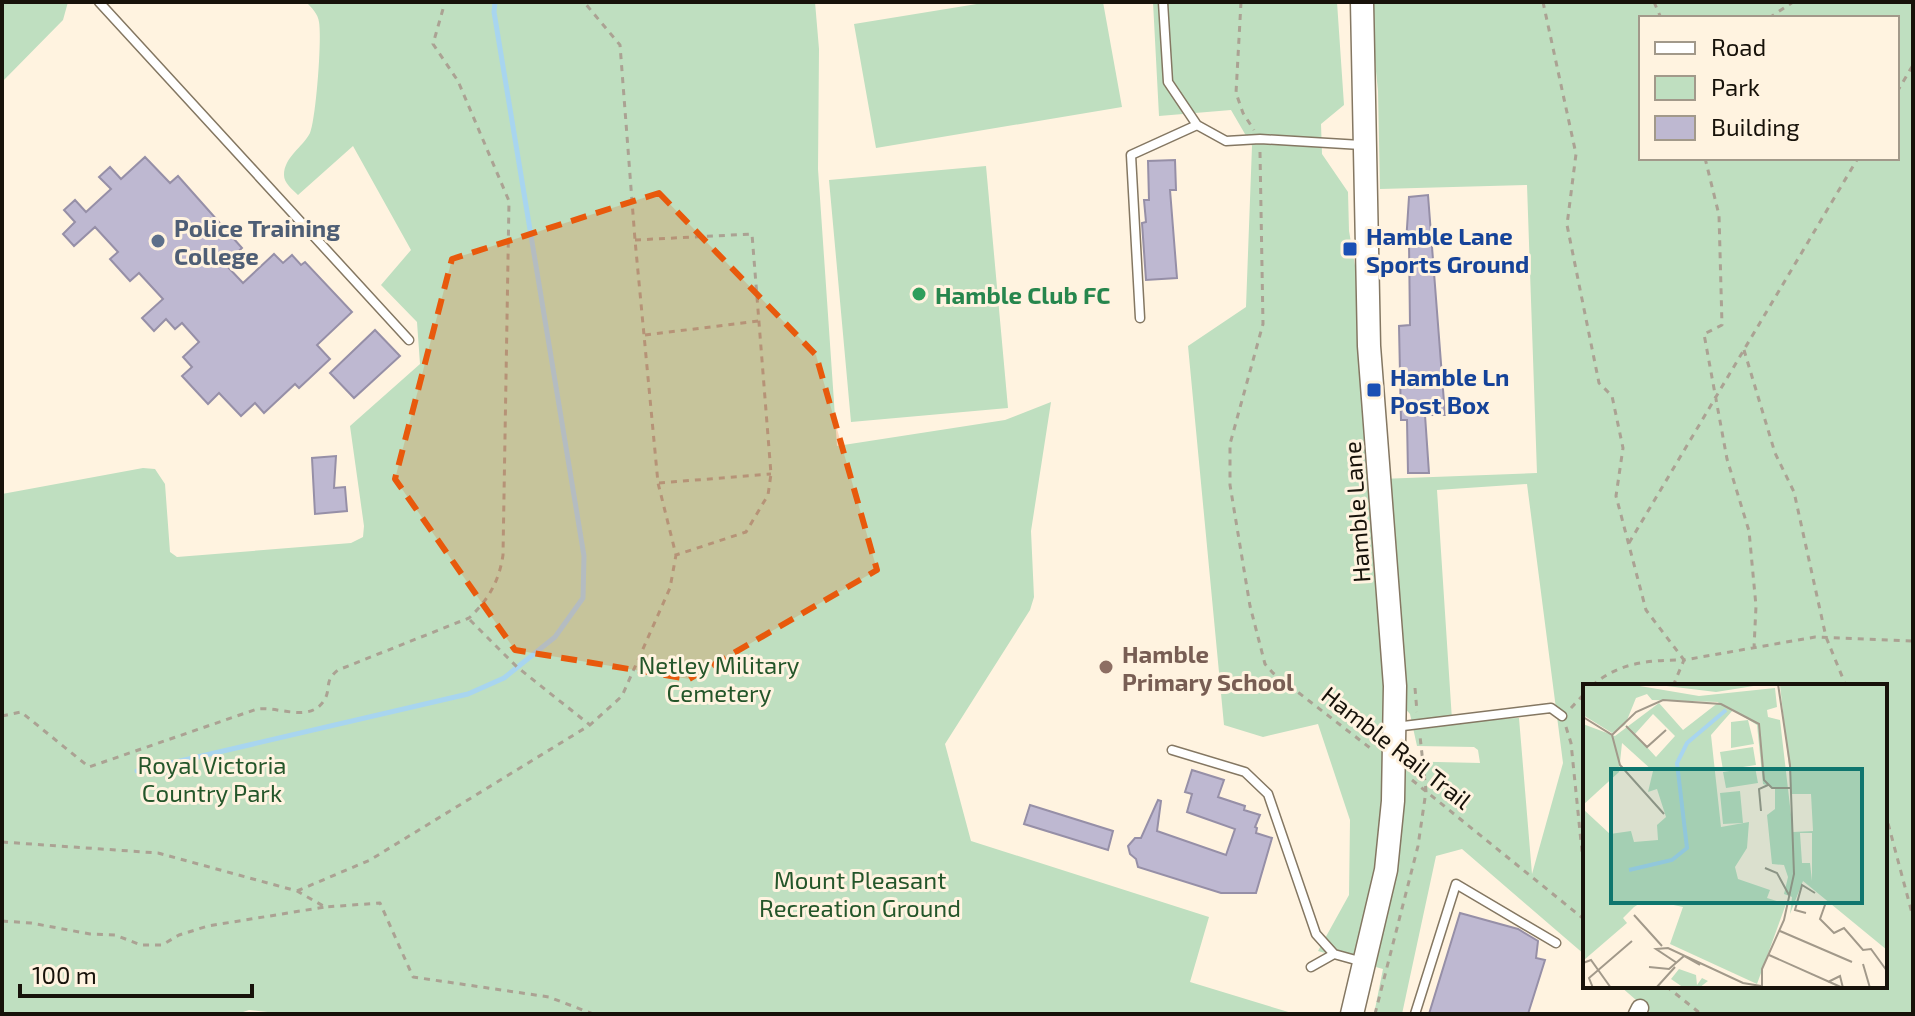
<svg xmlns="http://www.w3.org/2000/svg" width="1915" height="1016" font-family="'Exo 2',sans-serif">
	<rect width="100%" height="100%" fill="#fff3e0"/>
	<path fill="#bfdfc0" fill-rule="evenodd" d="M2,2H68L63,20L2,82Z
		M306,2H815L819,49L818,169L837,446L1005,420L1051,402L1031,531L1034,597L1030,610L945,744L971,841L1209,917L1190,982L1295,1014H286L249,1010L237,1014H2V494L143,468L155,469L165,484L170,552L177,557L351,543L363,537L364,526L350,426L420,364L417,322L381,285L411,250L353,146L298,195C292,189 284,183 284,175C284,157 303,147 310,133C316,119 322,38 319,22C318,14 312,8 306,2Z
		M989,2H1103L1122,107L876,148L854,24Z
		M1153,2H1337L1344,105L1321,124L1322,154L1348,192L1349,231L1369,346L1380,479L1537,473L1527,185L1380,189L1378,91L1369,2H1913V1014H1652L1620,986H1885V686H1585V955L1462,849L1436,856L1402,1014H1374L1383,969L1318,951L1349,895L1350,820L1318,724L1263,737L1224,725L1188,346L1246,307L1252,146L1231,110L1159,116ZM1641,18H1897V158H1641ZM1527,484L1563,763L1532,874L1519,718L1452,720L1437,490ZM1401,704L1410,714L1417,746L1474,747L1478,750L1480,763L1394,761Z
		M986,166L1008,408L851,422L829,180Z"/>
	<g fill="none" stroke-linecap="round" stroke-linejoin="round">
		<path stroke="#a8d5ef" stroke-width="5" d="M137,771L468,694L504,678L555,637L583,598L584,556L494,12L495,2"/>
	</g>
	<path fill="#beb8d1" stroke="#968fa7" stroke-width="2" d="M145,157L170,183L178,176L242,248L225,264L243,283L274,254L283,263L292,255L301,265L305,262L352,312L317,345L330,359L299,388L295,384L264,413L255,403L241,416L219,393L208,404L182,376L192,367L183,357L199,342L182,323L175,329L166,319L154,331L142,318L163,299L139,273L130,281L110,259L118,252L95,227L74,246L63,234L75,222L64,210L75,200L86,212L111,189L99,177L110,167L121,179Z
		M1175,160L1176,190H1170L1177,278L1146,280L1142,223L1146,222L1144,200H1149L1148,161Z
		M1428,195L1445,415H1425L1429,473H1408L1407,420H1401L1399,326L1410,325L1409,243H1406L1409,197Z
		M375,330L400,356L354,398L330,373Z
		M336,456L334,488L345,487L347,511L315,514L312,458Z
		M1192,770L1224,780L1218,797L1245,806L1244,810L1260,815L1255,827L1257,828L1256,833L1272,838L1256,893H1221L1138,867L1136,859L1130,854L1128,846L1135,838H1141L1158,800L1161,801L1157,831L1226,855L1235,829L1187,812L1192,794L1185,792Z
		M1030,805L1113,831L1108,850L1024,824Z
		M1460,913L1518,929L1538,941L1536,958L1545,960L1528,1014H1429Z"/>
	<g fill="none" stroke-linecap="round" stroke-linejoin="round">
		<g stroke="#847762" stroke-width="11">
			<path id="lane" d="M99,2L409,340
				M1163,2L1168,82L1197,125L1226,141L1260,139L1361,145
				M1140,318L1131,155L1197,125
				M1395,727L1551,708L1562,716
				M1172,750L1245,772L1268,794L1316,934L1334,954L1363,962
				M1311,967L1334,954
				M1415,1014L1456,884L1556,943"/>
		</g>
		<g stroke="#847762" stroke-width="19">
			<path id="street" d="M1637,1014L1640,1008"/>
		</g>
		<g stroke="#847762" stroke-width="25">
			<path id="secondary" d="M1352,1014L1386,870L1393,801L1395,686L1369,346L1362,2"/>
		</g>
		<path stroke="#aba293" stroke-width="3" stroke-dasharray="6 6" stroke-linecap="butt" d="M1241,2L1236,93L1243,113L1254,130
			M1543,2L1576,154L1567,225L1599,383L1612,396L1623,448L1616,496L1646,610L1684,660
			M1654,2L1661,18
			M1769,18L1793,2
			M1897,92L1913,65
			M1260,152L1263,324L1230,444V485L1250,606L1265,664L1273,673L1374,751
			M1705,158L1719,215L1722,325L1704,334L1727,459L1749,531L1756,606L1754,648
			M635,240L752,234L771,474L768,495L746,532L676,555
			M645,335L759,321
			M1744,350L1775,453L1794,492L1826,637L1846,686
			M659,483L771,474
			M1629,543L1858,158
			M470,620L517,667L590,725
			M1592,686C1618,662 1651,660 1684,660
			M1673,686L1684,660L1815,637L1913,641
			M1415,688L1417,712
			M1571,708L1585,693
			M2,716L21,712L89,767L257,709C279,706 311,724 325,699C331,687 324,681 338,670L469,618C488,600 499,582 503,555L509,201L458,81L433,44L445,2
			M1566,727L1571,743L1585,881
			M1412,780L1585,920
			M1885,812L1913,917
			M2,842L158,853L297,891L325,907L380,903L413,977L549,997L593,1014
			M297,891L370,860L590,725L622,696L670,588L676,555L658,483L635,240L620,45L584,2
			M2,921L31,923L90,934L115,935L141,945H162L179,935L208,926L325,907
			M1666,986L1701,1014
			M1375,1014L1418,846L1426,791L1420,736"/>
		<use href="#lane" stroke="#fff" stroke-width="8"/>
		<use href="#street" stroke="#fff" stroke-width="16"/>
		<use href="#secondary" stroke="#fff" stroke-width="22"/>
	</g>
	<path fill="#e8590c" fill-opacity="0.2" stroke="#e8590c" stroke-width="6" stroke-dasharray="16 10" stroke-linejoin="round" d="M659,193L816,355L877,570L689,679L515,650L395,479L452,259Z"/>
	<circle fill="#5c6f8a" stroke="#fff3e0" stroke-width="3" cx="158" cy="241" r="8"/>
	<g fill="#1a4fb4" stroke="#fff3e0" stroke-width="3">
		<rect x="1342" y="241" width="16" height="16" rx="4"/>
		<rect x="1366" y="382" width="16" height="16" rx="4"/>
	</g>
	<circle fill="#2e9e5b" stroke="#fff3e0" stroke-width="3" cx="919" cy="294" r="8"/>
	<circle fill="#8d6e63" stroke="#fff3e0" stroke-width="3" cx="1106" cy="667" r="8"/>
	<g text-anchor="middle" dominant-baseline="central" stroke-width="6" stroke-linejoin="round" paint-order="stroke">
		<g font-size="24" font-weight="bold" fill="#4e5e75" stroke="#fff3e0" text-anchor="start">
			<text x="174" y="227">Police Training<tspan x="174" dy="28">College</tspan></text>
		</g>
		<g font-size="24" font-weight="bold" fill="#164399" stroke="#fff3e0" text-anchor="start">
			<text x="1366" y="235">Hamble Lane<tspan x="1366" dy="28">Sports Ground</tspan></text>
			<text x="1390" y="376">Hamble Ln<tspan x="1390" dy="28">Post Box</tspan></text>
		</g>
		<g font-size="24" font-weight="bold" fill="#27864d" stroke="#fff3e0" text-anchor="start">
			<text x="935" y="294">Hamble Club FC</text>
		</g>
		<g font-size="24" fill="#17120a" stroke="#fff3e0">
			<text transform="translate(1356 512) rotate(-94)">Hamble Lane</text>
			<text transform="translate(1397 747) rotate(38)">Hamble Rail Trail</text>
		</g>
		<g font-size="24" font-weight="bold" fill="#785e54" stroke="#fff3e0" text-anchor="start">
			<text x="1122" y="653">Hamble<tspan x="1122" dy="28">Primary School</tspan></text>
		</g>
		<g font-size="24" fill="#24562a" stroke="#fff3e0">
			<text x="719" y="664">Netley Military<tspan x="719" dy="28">Cemetery</tspan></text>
			<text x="212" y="764">Royal Victoria<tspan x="212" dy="28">Country Park</tspan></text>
			<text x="860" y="879">Mount Pleasant<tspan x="860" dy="28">Recreation Ground</tspan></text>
		</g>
	</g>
	<g transform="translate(1583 684)">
		<rect width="304" height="304" fill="#fff3e0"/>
		<path d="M0,0H45L116,12L192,4L194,23L184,26L185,33L197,36L210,148L230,147L228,110H209L197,1L304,0V266L220,197L207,230L209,213L201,210L205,193L201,181L189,180L184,131L192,125V104L180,100L174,41L150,26L128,51L138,143L166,138L164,164L152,183L155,195L187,206L184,214L203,220L174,300L87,260L100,223L81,219L59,218L51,223L40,234L44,239L1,276L0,286V125L27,150L48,147L51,158L75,156L74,141L83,133L74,105L65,108L70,87L39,59L36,88L0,121V40L32,52L76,19L100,46L136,18L69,16L64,10L53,14L42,41L29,49L0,31ZM70,30L92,52L73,73L52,50ZM217,149H229V197L227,179H219ZM67,0H183L133,8ZM165,36L171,60L148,64V38ZM170,63L173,81L140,86L137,68ZM172,83L175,99L143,104L140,88ZM157,107L160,139L140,140L137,109ZM96,285L113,291L114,301L119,294L125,297L116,304H101L88,295Z" fill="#bfdfc0" fill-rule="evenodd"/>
		<path fill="none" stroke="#a8d5ef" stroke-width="4" d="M46,186L89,176L104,164L94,79L104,59L143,26"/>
		<path fill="none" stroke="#a2998a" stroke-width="2" d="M0,33L29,51L37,81L81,130M43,42L64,63L83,46M29,51L53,28L80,16L138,20L176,40L181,96L189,104H207M178,127L176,105L185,101M182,184L194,189L206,211M243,218L237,235L251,249L261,244L280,266L288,265L304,287M223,229L212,226L219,201L232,209M51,231L79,262M197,247L269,278M186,271L260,304M0,279L8,276L28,304M94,279L73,265L85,264L160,299L178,302M280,280L287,304M66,283L86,285L101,272L117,281M245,298L257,292L260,304M10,304L6,294L49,257M73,304L92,283M179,304V285L201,236L211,190L207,81L195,0"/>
		<path fill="#0f766e" fill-opacity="0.15" stroke="#0f766e" stroke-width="4" d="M28,85H279V219H28Z"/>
		<rect width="304" height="304" fill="none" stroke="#17120a" stroke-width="4"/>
	</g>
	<rect width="1915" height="1016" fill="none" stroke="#17120a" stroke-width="8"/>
	<rect x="1639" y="16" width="260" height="144" fill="#fff3e0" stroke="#a2998a" stroke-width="2"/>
	<rect x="1655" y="42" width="40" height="12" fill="#ffffff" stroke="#a2998a" stroke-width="2"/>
	<text x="1711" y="56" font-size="24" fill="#17120a">Road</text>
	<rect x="1655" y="76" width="40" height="24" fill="#bfdfc0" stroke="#a2998a" stroke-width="2"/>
	<text x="1711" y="96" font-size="24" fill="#17120a">Park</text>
	<rect x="1655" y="116" width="40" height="24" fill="#beb8d1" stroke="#a2998a" stroke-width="2"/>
	<text x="1711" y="136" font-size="24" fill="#17120a">Building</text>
	<path d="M20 984v12h232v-12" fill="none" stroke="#17120a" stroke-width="4"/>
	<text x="32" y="984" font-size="24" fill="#17120a" stroke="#fff3e0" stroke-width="6" paint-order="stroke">100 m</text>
</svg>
